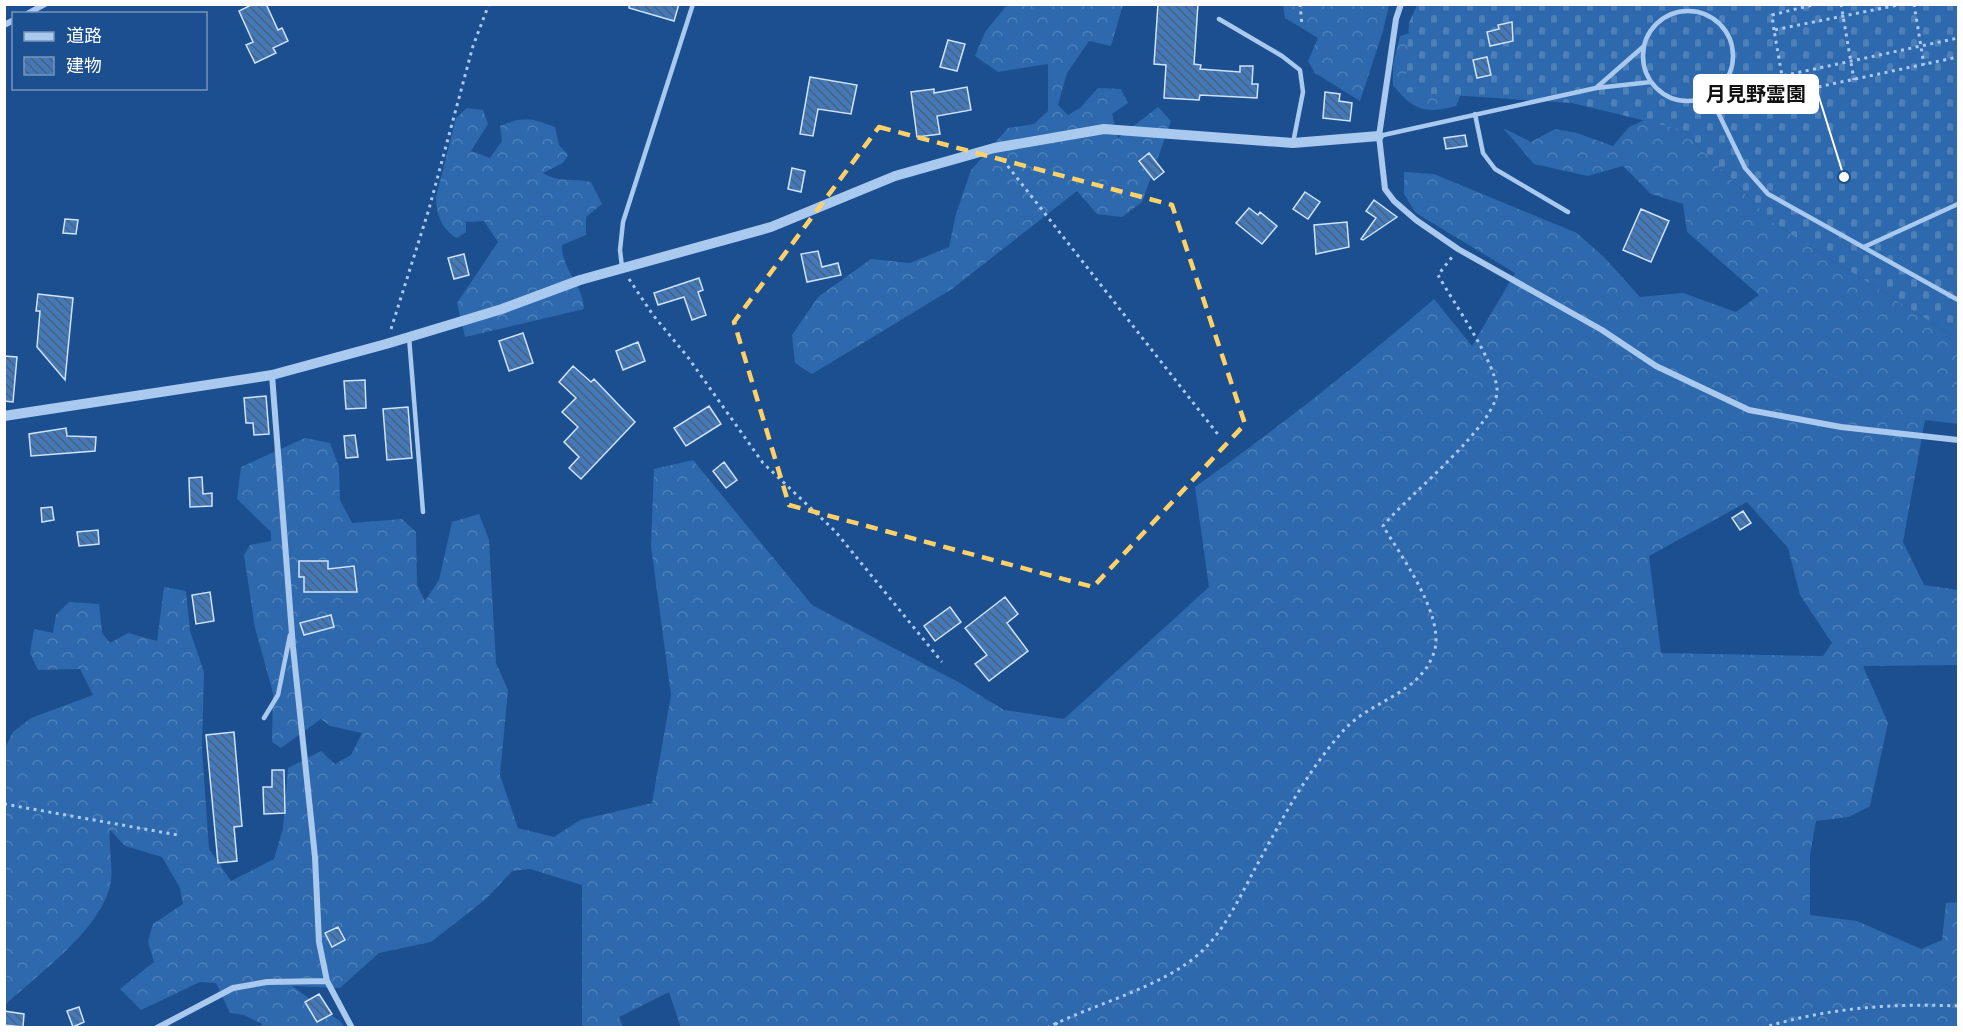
<svg xmlns="http://www.w3.org/2000/svg" width="1963" height="1032" font-family="Rubik,'Noto Sans JP',sans-serif">
	<defs>
		<pattern id="forest-crowns" width="20" height="18" patternUnits="userSpaceOnUse" patternTransform="scale(1.5)"><rect width="20" height="18" fill="#2e69ad"/><path d="M2 6a3 3 0 1 1 6 0M12 15a3 3 0 1 1 6 0" fill="none" stroke="#4d80b9"/></pattern>
		<pattern id="cemetery-stones" width="16" height="16" patternUnits="userSpaceOnUse" patternTransform="scale(1.5)"><rect width="16" height="16" fill="#2e69ad"/><path d="M2 7V4a2 2 0 0 1 4 0v3zM10 15v-3a2 2 0 0 1 4 0v3z" fill="#4d80b9"/></pattern>
		<pattern id="building-back-hatch" width="6" height="6" patternUnits="userSpaceOnUse" patternTransform="scale(1.5)"><rect width="6" height="6" fill="#4478b7"/><path d="M-1 5l2 2M0 0l6 6M5-1l2 2" fill="none" stroke="#486282"/></pattern>
	</defs>
	<rect width="100%" height="100%" fill="#1b4f8f"/>
	<path fill="url(#forest-crowns)" fill-rule="evenodd" d="M1007,5H1123L1111,46L1089,41L1067,73L1058,105L1068,115L1080,108L1098,88L1121,89L1128,103L1112,114L1118,138L1158,107L1171,121L1142,202L1122,217L1097,214L1077,191L952,289L812,374L795,363L792,335L818,297L871,259L910,263L949,247L956,214L971,170L1008,128L1034,124L1048,111V64L998,72L975,56L985,32Z
		M1283,5H1389L1383,31L1360,101L1315,73L1308,61L1318,38L1285,18Z
		M1433,26L1466,82L1456,106C1425,114 1414,111 1393,85V64L1400,36Z
		M467,108L483,110L488,124L471,151L490,158L502,141L500,126C524,116 530,118 555,127L559,145L568,155L563,163L543,173C558,183 574,178 591,182L602,204L586,217V235L562,245C562,271 583,284 584,309L465,337L457,303L498,242L484,221L466,222V232L457,238C442,230 436,214 436,197L456,118Z
		M1660,113L1683,130L1775,224L1958,339V424L1925,420L1903,542L1924,585L1958,590V665L1863,666L1888,723L1870,806L1849,817L1816,821L1810,855V915L1857,921L1921,949L1942,940L1946,903L1958,902V1027L681,1028L669,992L619,1017L623,1027H582V885L530,869L512,871L486,899L431,942L379,953L340,988L292,986L341,1022L344,1027H261L262,1024L244,1015L230,1013L216,983L200,982L141,1010L120,989L154,962L148,942L153,924L183,904L180,888L162,857L125,846L110,830C108,848 115,872 109,890C95,934 38,974 5,1005L4,750L13,732L31,718L93,695L80,669L38,670L30,653L34,629L53,633L56,615L69,602L99,604L102,633L110,643L128,633L157,641L164,587L186,591L190,631L204,672L202,749L209,849L231,881L274,859L283,828L288,768L321,751L335,764L351,755L362,733L330,726L321,719L281,748L272,742L273,693L255,628L244,555L250,545L271,541V532L237,499L241,467L305,438L330,443L339,467L340,500L352,523L402,519L416,532L417,585L425,601L439,580L452,522L479,514L489,540L496,663L508,690L500,775L518,828L554,837L580,820L652,803L671,695L651,546L654,469L693,460L812,605L960,683L1004,710L1064,719L1209,587L1195,487C1278,428 1357,366 1434,299L1472,346L1515,273L1416,213L1404,194V172L1434,174L1577,233L1605,258L1640,297L1683,293L1736,312L1759,295L1687,232L1683,204L1651,194L1623,166L1588,176L1534,164L1503,128L1531,142L1555,129L1577,133L1613,146L1629,127ZM1747,502L1788,548L1800,595L1832,643L1823,656L1661,653L1649,556Z"/>
	<path fill="url(#cemetery-stones)" d="M1417,5H1958V339L1775,224L1683,130L1572,103L1405,92L1409,23Z"/>
	<path fill="url(#building-back-hatch)" stroke="#cfe3fa" stroke-width="1.5" d="M253,4H266L278,30L282,28L288,41L273,48L276,53L255,63L246,45L253,42L239,11Z
		M629,4H679L674,21L629,8Z
		M1158,4H1198L1194,64L1201,65L1200,69L1240,72V66H1253L1252,84H1258L1257,98L1200,95L1199,100L1164,98L1166,65L1154,64Z
		M1512,22L1513,41L1490,46L1487,32L1499,29L1498,25Z
		M948,40L965,44L957,71L940,67Z
		M1487,57L1491,75L1477,78L1473,60Z
		M810,77L857,85L851,114L818,109L813,136L800,134Z
		M967,87L971,110L937,116L940,134L917,137L911,92L934,89V93Z
		M1325,92L1340,94L1339,101L1352,103L1350,121L1323,118Z
		M1465,135L1467,146L1446,149L1444,138Z
		M1149,153L1164,172L1154,180L1139,161Z
		M792,168L805,171L801,192L788,189Z
		M1305,192L1320,202L1308,219L1293,209Z
		M1374,200L1397,217L1363,240L1361,239L1376,218L1366,211Z
		M1249,208L1258,215L1260,212L1277,226L1262,244L1236,223Z
		M1641,209L1669,221L1651,262L1623,250Z
		M65,219L78,220L76,234L63,233Z
		M1347,222L1349,247L1316,254L1314,225Z
		M818,251L822,267L838,263L841,275L807,282L801,254Z
		M464,254L469,275L454,279L448,258Z
		M699,278L703,290L698,292L706,315L692,320L684,297L658,305L654,293Z
		M38,294L73,298L65,380L37,347L40,311H36Z
		M523,333L533,363L509,371L499,341Z
		M638,342L645,361L623,370L616,351Z
		M4,356L17,357L13,402L4,401Z
		M573,366L591,382L594,379L635,422L581,479L569,468L579,457L564,442L578,427L562,412L576,398L559,382Z
		M365,380L366,408L346,409L344,381Z
		M266,396L269,434L254,435L253,423H246L244,398Z
		M709,406L721,424L686,446L674,428Z
		M408,407L412,458L387,460L383,409Z
		M66,428L67,436L96,437L95,451L31,456L29,434Z
		M355,435L358,457L346,458L344,436Z
		M724,462L737,480L726,488L713,471Z
		M202,477L203,494L212,493V506L190,507L189,478Z
		M52,507L54,520L42,522L41,508Z
		M1743,511L1751,523L1740,530L1732,518Z
		M98,530L99,544L79,546L77,532Z
		M299,561H328V569L354,566L357,592H304V577H299Z
		M210,592L214,621L196,624L192,595Z
		M1005,597L1018,614L1007,623L1028,651L989,681L975,664L987,655L965,628Z
		M950,607L961,622L935,641L924,626Z
		M331,615L334,627L304,635L300,623Z
		M234,732L242,826L234,827L237,861L218,863L206,735Z
		M272,770H284L285,813L264,814L263,787H272Z
		M338,927L345,940L332,947L325,933Z
		M319,994L332,1014L317,1022L305,1002Z
		M79,1007L84,1022L73,1027L67,1011Z
		M4,1011L24,1014L23,1027L4,1025Z"/>
	<g fill="none" stroke-linecap="round" stroke-linejoin="round">
		<path stroke="#a9c9ee" stroke-width="3" stroke-dasharray="3 4.5" stroke-linecap="butt" d="M1300,4L1302,26
			M1841,4L1854,80
			M1903,4L1774,30L1782,76L1958,38
			M1914,4L1924,65
			M1774,30L1772,15L1816,4
			M1782,76L1785,94L1958,57
			M1003,160L1220,437
			M629,279L653,315L687,356L763,463L835,531L942,662
			M391,329L429,209L473,46L489,4
			M4,804L178,835
			M1055,1023L1063,1028
			M1047,1028C1093,1004 1164,987 1201,952C1226,929 1241,894 1257,865C1282,819 1308,770 1343,731C1370,700 1423,694 1435,649C1443,613 1401,556 1383,526C1406,497 1500,423 1497,389C1495,361 1453,302 1438,275L1452,257
			M1762,1028C1827,1008 1891,1003 1958,1006"/>
		<path stroke="#a9c9ee" stroke-width="4.5" d="M1643 56a45 45 0 1 1 90 0a45 45 0 1 1-90 0Z
			M1219,19L1282,56L1300,70L1303,92L1293,143
			M1596,88L1644,46
			M1710,96L1745,168L1768,194L1958,300
			M1475,114L1483,153L1495,169L1568,212
			M1379,136L1596,88L1651,82
			M1864,247L1958,204
			M622,267L620,250L623,222L693,4
			M409,337L423,512
			M264,718L278,695L290,635"/>
		<path stroke="#a9c9ee" stroke-width="6" d="M1401,4L1396,19L1379,136L1385,189L1394,201L1416,220L1458,249L1602,330L1656,366L1749,410L1841,427L1958,440
			M27,14L45,4
			M4,25L14,20
			M272,375L293,647L315,857L319,942L327,981L352,1028
			M157,1028L233,988L267,982L327,981"/>
		<path stroke="#a9c9ee" stroke-width="10" d="M4,416L272,375L386,344L502,309L580,280L771,227L895,176L994,148L1104,129L1293,143L1379,136"/>
	</g>
	<path fill="none" stroke="#ffd166" stroke-width="4.5" stroke-dasharray="12 8" stroke-linejoin="round" d="M879,127L1172,205L1245,424L1093,587L789,505L734,322Z"/>
	<path fill="none" stroke="#fff" stroke-width="2" d="M1844 177L1818 94"/>
	<circle fill="#fff" stroke="#1b4f8f" stroke-width="2" cx="1844" cy="177" r="6"/>
	<rect fill="#fff" stroke="#fff" stroke-width="2" x="1694" y="75" width="124" height="38" rx="6"/>
	<g font-size="20" text-anchor="middle" font-weight="bold" fill="#111">
		<text x="1756" y="101">月見野霊園</text>
	</g>
	<rect width="1963" height="1032" fill="none" stroke="#ffffff" stroke-width="12"/>
	<rect x="12" y="12" width="195" height="78" fill="#1b4f8f" stroke="#7695bc" stroke-width="1.5"/>
	<rect x="24" y="32" width="30" height="9" fill="#a9c9ee" stroke="#7695bc" stroke-width="1.5"/>
	<text x="66" y="42" font-size="18" fill="#ffffff">道路</text>
	<rect x="24" y="57" width="30" height="18" fill="url(#building-back-hatch)" stroke="#7695bc" stroke-width="1.5"/>
	<text x="66" y="72" font-size="18" fill="#ffffff">建物</text>
</svg>
